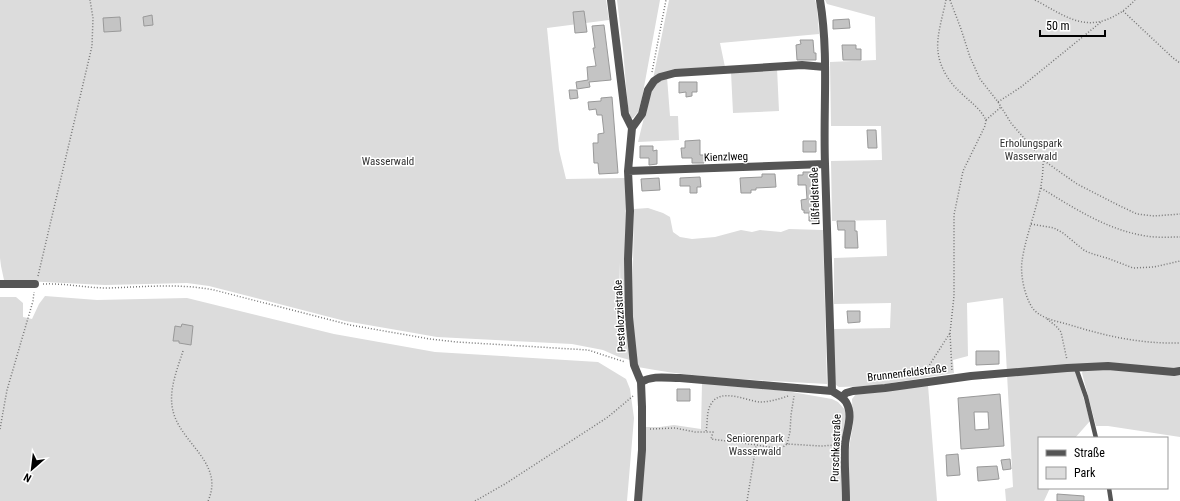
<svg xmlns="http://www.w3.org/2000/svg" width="1180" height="501" font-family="'Roboto Condensed',sans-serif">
	<rect width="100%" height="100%" fill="#fff"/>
	<path fill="#dcdcdc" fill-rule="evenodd" d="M0,0H606L609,20L547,28L559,150L566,179L625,178L628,209L630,360L619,357L603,350L572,344L437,337L345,321L209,286L187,283L105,285L4,280L1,266L0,258ZM620,262L621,330L619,300Z
		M617,0H660L642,98L638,112L633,118H631L628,108L623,50Z
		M669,0H815L817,7L819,34L720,43L725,67L653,79Z
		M825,0H1180V437L1108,426H1096L1082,373L1083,370L1075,368L1090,421L1075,438H1039V488H1050L1044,501H1006L1005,489L1013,487L1003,298L967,303L968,356L953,360L954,373L872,386L839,387L836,385L834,382V329L890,328L891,303L834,304V258L887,256L886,220L832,221L831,161L882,160L881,126H831L830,62L876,60L875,17L827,4Z
		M777,68L779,111L733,113L731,72Z
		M667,77L670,116H678L679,140L638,142L651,89L656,83Z
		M648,208L663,213L670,217L673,232L680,237L692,239L715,237L741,230L752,232L760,230L781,232L789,229L823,230L827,384C764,380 700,379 638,367L632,320L634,209Z
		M45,296L97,300L187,298L334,334L435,352L598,362L626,379L630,389L634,418L627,501H0V297H16L23,303V317L32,319L39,304Z
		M702,383L786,391L832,399L838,402L846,411L843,501H640L645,427H660L674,425L701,429Z
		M928,385L937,501H850L848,454L853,425L852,399L856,394L874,393Z"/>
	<path fill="#c4c4c4" stroke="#999" fill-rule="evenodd" d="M584,11L587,32L575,33L573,12Z
		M152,15L153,25L144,26L143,17Z
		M120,17L121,31L104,32L103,18Z
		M849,19L850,28L833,29V20Z
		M604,25L611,80L589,82L590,87L577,89L576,82L588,80L587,67L596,66L593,48H595L592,26Z
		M800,40H813L814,53H816V60H797L796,45L801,44Z
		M842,45H856V49H861V60H843Z
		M679,82H697V92H692V96L686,97V92L679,93Z
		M569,90H577L578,98L570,99Z
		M612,97L618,173L599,174L598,163H594L593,143H598V134L604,133L602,115H597L596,109L589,110L588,102L601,101V98Z
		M867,130H876L877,148H868Z
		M700,140V155H704V163H692V158H682L681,148H685V141Z
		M803,141H816V152H803Z
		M640,146H653V151L657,150V164L649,165V158H640Z
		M803,172H816L817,185H815L817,221H809V213H804V210H802L801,200L807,199L806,185H798V175H803Z
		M762,174H775L776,187L756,188V190H751V193H741L740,178L762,177Z
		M700,177L701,187H697V193H690V186H680V178Z
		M659,178L660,190L642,191L641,179Z
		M837,221H855V231H857L858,248H845V230H838Z
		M847,311H860V322L848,323Z
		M182,324L193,326L191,345L179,343V341H173L175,326L181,327Z
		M976,351H999V364L976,365Z
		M677,389H690V401H677Z
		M1000,394L1004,446L961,449L958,398ZM974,412H988L989,429L975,430Z
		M958,454L960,475L947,476L946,455Z
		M1010,459L1011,469L1003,470L1001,460Z
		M997,466L999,479L978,481L977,467Z
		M1057,494L1084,496V501H1057Z"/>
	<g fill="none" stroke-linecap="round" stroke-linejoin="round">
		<path stroke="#777" stroke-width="1.5" stroke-dasharray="1 2" stroke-linecap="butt" d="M946,0C943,15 936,37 938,51C939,66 949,82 959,91C969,101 980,108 986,120L985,126L963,171L954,215V296L950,333L952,371
			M950,0L961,29L970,57L980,79L998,102L1011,123L1043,160L1077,184L1120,206L1137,214L1154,216L1180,214
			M1035,0C1064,15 1085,34 1118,14C1124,11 1130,5 1135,0
			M1123,11L1173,58L1180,63
			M652,72L666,0
			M998,102L1021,87L1101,22
			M986,120L1001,107
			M1043,161C1044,195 1027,227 1022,261C1020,275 1025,299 1034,310C1043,319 1056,321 1067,324C1105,336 1140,344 1180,343
			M1041,188C1074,208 1107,230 1146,236C1157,238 1169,237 1180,237
			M1031,224L1054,228L1063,233L1085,251L1096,255L1107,258L1133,268L1154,267L1180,261
			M38,276L92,46L93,18L90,0
			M43,284C65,283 86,288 108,288C144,287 178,283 214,290L350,325L430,339L457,342L588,350L625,362
			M1047,319L1056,326L1061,332L1067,360
			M183,351C177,370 168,391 173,411C181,444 225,463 208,501
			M923,375L950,333
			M0,429L7,390L33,301L34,292
			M650,429L675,428L695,432H713L711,439L757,445L774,448L783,447L787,444L821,446L837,445
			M706,431C708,423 706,412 711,404C721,387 746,401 760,402C770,402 779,399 788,396
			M787,444L790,432L791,415L794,396
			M475,501L505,484L608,417L633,396
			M747,501L756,446"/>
		<path stroke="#555" stroke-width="4.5" d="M1076,368L1086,397L1096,438
			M1109,488L1111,501"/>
		<path stroke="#555" stroke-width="8" d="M611,0L625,114L632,128
			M820,0C829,54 823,109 825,164C827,240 830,315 832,391
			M628,171L825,164
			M0,284H35
			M641,382C653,375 667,378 680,378L832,391C837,394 843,397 846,402C854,416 846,431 845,445C844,463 846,483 846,501
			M842,397L846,393L853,391L885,388L971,376L1067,368L1108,366L1174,372L1180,371
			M638,501L642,450V407L641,382L634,365L629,317L628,259L630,211L628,171L632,128L642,114L648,90L654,81L660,77L675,73L802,65L825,67"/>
	</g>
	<g text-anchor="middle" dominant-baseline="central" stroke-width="3" stroke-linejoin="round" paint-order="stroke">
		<g font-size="11" fill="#333" stroke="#fff">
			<text x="1031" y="143">Erholungspark<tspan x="1031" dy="13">Wasserwald</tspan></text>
			<text x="388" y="161">Wasserwald</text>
			<text x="755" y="438">Seniorenpark<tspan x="755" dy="13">Wasserwald</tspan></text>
		</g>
		<g font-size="11" fill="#000" stroke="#fff">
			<text transform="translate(726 157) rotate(-2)">Kienzlweg</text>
			<text transform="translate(815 196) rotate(-92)">Lißfeldstraße</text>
			<text transform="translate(620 316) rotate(-93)">Pestalozzistraße</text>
			<text transform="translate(907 373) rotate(-7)">Brunnenfeldstraße</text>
			<text transform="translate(836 448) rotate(-88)">Purschkastraße</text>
		</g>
	</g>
	<rect x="1038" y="437" width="130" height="52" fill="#ffffff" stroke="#999999"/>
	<rect x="1046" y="450" width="20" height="6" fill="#555555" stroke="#999999"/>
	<text x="1074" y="457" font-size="12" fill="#000000">Straße</text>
	<rect x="1046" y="467" width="20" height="12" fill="#dcdcdc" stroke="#999999"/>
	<text x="1074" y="477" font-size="12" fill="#000000">Park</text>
	<g transform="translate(32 469) rotate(208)" stroke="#ffffff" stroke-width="3" paint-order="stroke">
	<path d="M0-3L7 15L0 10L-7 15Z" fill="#000000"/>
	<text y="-6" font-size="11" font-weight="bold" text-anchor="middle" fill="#000000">N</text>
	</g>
	<path d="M1040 30v6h65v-6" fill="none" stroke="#000000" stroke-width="2"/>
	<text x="1046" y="30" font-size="12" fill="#000000" stroke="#ffffff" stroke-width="3" paint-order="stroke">50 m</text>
</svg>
